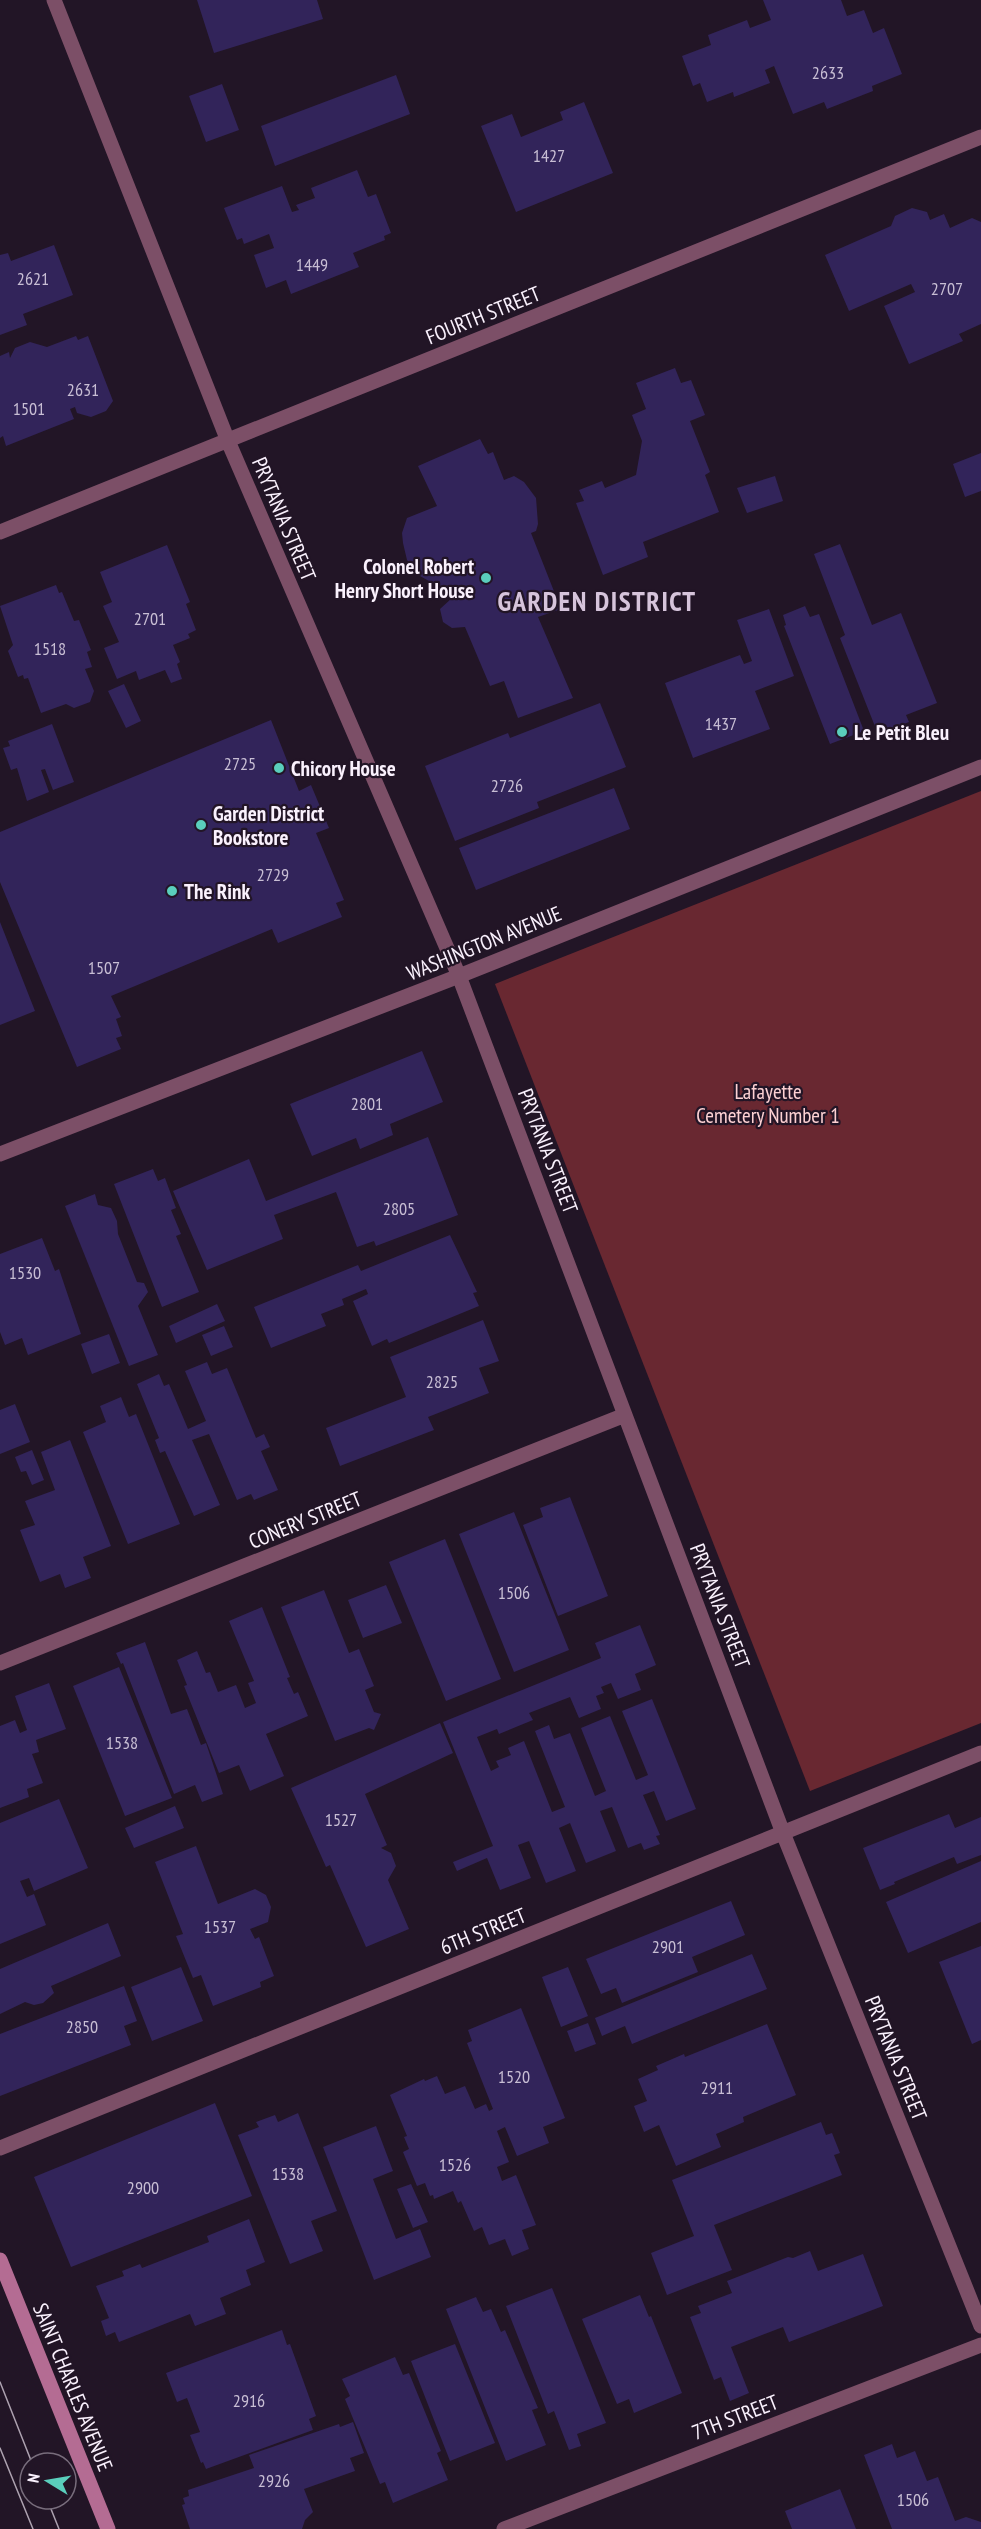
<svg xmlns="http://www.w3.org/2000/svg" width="981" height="2529" font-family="'PT Sans Narrow',sans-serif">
	<rect width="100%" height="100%" fill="#221526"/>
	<path fill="#692831" d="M981,791V1723L810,1791L495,984Z"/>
	<path fill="#32245a" d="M197,0H317L323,19L214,53Z
		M763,0H841L847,16L864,10L873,33L884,28L902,74L872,86L873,91L827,109L824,102L793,114L774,66L765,70L770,83L734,97L733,92L707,102L700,83L693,86L682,56L711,45L708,35L747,20L750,28L771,20Z
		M396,75L410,114L275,166L261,126Z
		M222,84L239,130L206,142L189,96Z
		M584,102L613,173L516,212L481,126L512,114L521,137L563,120L560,112Z
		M357,170L368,197L376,194L391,233L384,236L385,240L353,253L359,267L291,294L286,280L266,288L254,255L274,248L269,234L244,244L242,238L237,240L224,208L282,186L292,212L299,210L296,205L315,198L311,188Z
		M912,208L927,212L930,220L944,214L950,228L972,218L981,222V324L959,334L963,341L909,364L884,306L915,292L911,284L849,311L825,255L891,226L895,216Z
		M54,245L73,295L23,314L27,325L0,335V255L8,253L11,261Z
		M76,336L78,340L88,336L113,401L106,411L91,417L77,413L75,407L70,409L74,419L6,446L3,436L0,438V356L9,352L10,358L15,348L30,342L47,347Z
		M675,368L681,383L691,380L705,415L690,421L710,472L705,475L719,512L643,542L648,557L603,575L576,503L584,501L579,490L602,481L605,488L636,475L642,441L632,415L646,409L636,383Z
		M480,439L488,454L493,452L504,480L514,476L524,482L536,498L538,524L536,531L531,533L561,609L538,617L573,698L518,718L504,681L490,686L465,627L452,628L443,622L440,609L452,598L451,595L437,599L429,581L420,576L407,560L403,543L402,533L407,518L437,506L418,466Z
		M981,453V491L965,497L953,464Z
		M775,476L783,501L747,513L737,488Z
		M840,544L872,625L901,613L937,703L906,715L909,722L878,734L840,638L845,635L814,554Z
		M167,545L190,602L186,604L196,630L188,634L190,638L173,645L180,662L177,664L182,679L171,683L165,670L139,680L136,671L117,679L104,648L119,642L103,606L112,602L100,572Z
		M56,585L59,593L62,592L74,621L79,620L91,650L87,652L92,667L85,669L94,691L90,702L74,708L66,704L41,713L28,678L24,679L23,675L18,677L8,651L13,645L0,606Z
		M805,606L810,617L819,614L864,731L830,744L784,626L786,625L783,615Z
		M769,609L794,676L755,691L770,729L693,758L665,683L740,655L744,664L752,661L737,620Z
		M124,684L141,721L126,728L108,691Z
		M600,703L626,767L537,802L539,808L455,841L425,766L508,733L510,738Z
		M271,720L299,791L311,785L329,828L316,833L344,900L336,903L342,917L278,943L272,929L111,996L121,1017L116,1019L122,1036L116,1038L121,1049L77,1067L0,882V832Z
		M52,724L74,782L53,790L45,769L41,770L49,792L27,801L17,768L11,770L3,748L10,746L8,741Z
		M614,788L630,829L476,890L459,848Z
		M0,922L35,1011L0,1025Z
		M422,1051L443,1102L390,1124L393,1135L360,1149L356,1138L312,1156L290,1104Z
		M428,1137L458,1215L376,1246L374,1241L357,1247L336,1192L274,1215L283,1239L207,1270L173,1191L249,1159L266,1201Z
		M153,1169L158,1181L165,1178L176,1208L171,1210L181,1234L176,1236L199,1292L162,1307L114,1184Z
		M95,1194L98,1205L111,1208L117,1221L118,1234L137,1282L144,1283L148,1292L138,1306L158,1355L129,1366L65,1206Z
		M450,1235L477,1292L473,1293L479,1306L389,1343L387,1339L372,1346L353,1301L368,1294L366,1289L342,1299L344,1305L321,1314L326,1326L271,1348L254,1307L358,1265L361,1271Z
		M42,1238L55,1271L59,1269L81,1334L28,1355L22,1338L5,1345L0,1332V1254Z
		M217,1304L225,1321L176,1343L169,1326Z
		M483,1320L499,1361L479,1368L489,1393L428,1417L434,1430L340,1466L326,1428L406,1397L390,1357Z
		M224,1326L233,1347L211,1356L202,1335Z
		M109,1334L120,1363L92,1374L81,1344Z
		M207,1362L212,1374L227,1368L256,1438L264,1434L270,1447L261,1451L278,1490L254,1500L251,1494L237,1500L209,1434L192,1440L220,1505L194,1516L165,1451L160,1453L155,1440L159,1438L137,1384L159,1374L164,1386L169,1384L188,1429L206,1421L185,1371Z
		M121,1397L129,1417L136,1414L180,1524L128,1544L83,1432L106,1422L100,1406Z
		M15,1404L30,1442L0,1454V1410Z
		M70,1440L111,1546L83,1557L91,1578L65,1588L60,1574L40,1582L20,1530L35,1525L25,1501L55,1490L41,1452Z
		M32,1450L44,1480L32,1485L26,1471L21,1472L15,1457Z
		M570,1497L608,1596L558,1616L523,1525L543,1517L540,1508Z
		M514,1512L569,1650L514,1672L459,1534Z
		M445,1539L501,1679L446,1701L389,1562Z
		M386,1585L402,1623L363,1638L348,1600Z
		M324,1590L349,1653L359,1649L374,1686L365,1690L374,1712L381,1714L374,1730L369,1728L335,1741L281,1607Z
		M262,1607L290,1677L287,1678L294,1694L298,1692L308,1716L266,1734L284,1776L250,1791L239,1765L219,1773L184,1686L187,1685L177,1660L197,1651L206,1673L210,1672L218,1692L236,1685L245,1708L256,1703L248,1683L254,1681L229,1621Z
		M640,1625L656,1665L635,1674L641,1690L618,1699L611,1683L601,1687L604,1693L596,1696L601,1709L579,1718L570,1697L529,1713L533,1720L499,1734L497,1729L477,1737L491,1771L499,1767L496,1761L511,1755L508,1748L524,1741L552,1812L565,1807L535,1731L549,1725L554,1739L570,1733L595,1796L606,1791L581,1728L610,1716L636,1780L648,1775L622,1711L652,1699L696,1809L666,1821L654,1791L643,1795L660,1835L656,1836L660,1844L644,1850L641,1843L628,1848L612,1807L600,1811L616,1851L586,1863L570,1823L559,1828L576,1871L546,1883L529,1841L518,1845L531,1878L500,1890L487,1858L457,1871L453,1862L493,1846L443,1722L601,1658L595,1643Z
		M145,1642L171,1714L187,1709L201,1745L206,1743L223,1794L202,1802L195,1785L174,1794L123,1663L121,1664L116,1653Z
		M119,1667L172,1798L125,1816L73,1686Z
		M49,1683L66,1729L36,1740L39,1752L32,1754L43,1783L27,1789L29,1797L0,1808V1726L15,1720L20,1733L27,1730L15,1696Z
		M440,1723L453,1753L365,1794L387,1845L381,1848L391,1853L396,1866L388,1880L409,1929L366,1947L330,1865L326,1867L291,1788Z
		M59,1799L88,1868L34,1891L29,1878L20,1881L27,1897L34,1894L46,1925L0,1944V1823Z
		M175,1806L184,1828L134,1848L125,1828Z
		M949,1814L955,1828L981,1817V1855L957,1864L954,1857L894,1882L895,1884L880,1890L863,1848Z
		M196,1846L218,1904L255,1889L266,1895L271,1907L268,1922L250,1929L255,1939L259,1937L274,1976L260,1982L261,1987L213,2006L201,1975L193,1978L176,1936L183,1934L155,1862Z
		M981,1861V1922L908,1953L886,1902Z
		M731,1901L745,1935L692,1957L698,1972L622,2003L616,1988L601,1994L586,1959Z
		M108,1923L121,1956L51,1986L54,1993L43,2003L34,2005L25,2002L0,2014V1969Z
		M981,1946V2040L972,2044L939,1962Z
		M752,1954L767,1989L632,2044L625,2026L602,2036L595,2018Z
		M181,1967L203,2021L152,2041L131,1987Z
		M568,1967L588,2016L561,2027L542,1977Z
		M124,1986L137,2021L124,2026L131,2045L0,2096V2034Z
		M521,2008L565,2118L543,2127L549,2143L517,2156L505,2127L497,2131L509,2162L497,2167L502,2181L516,2175L536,2225L522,2230L529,2249L512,2256L505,2239L489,2245L482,2227L474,2231L461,2201L458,2203L453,2191L434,2199L433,2195L430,2196L425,2183L417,2186L403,2152L409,2149L404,2137L407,2136L390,2095L424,2079L425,2081L437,2076L445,2094L465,2086L475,2109L486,2104L489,2111L493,2109L467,2043L472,2041L468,2030Z
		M588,2023L596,2044L575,2052L567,2031Z
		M767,2024L796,2095L743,2117L744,2122L716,2134L721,2147L676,2166L659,2125L644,2132L634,2106L647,2101L638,2079L658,2070L656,2066L684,2054L685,2057Z
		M215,2103L252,2196L71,2267L34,2177Z
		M298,2113L337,2211L311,2221L323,2251L290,2264L238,2135L259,2127L256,2122L275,2115L278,2122Z
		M821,2122L826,2135L832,2133L840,2153L834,2155L842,2175L714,2225L732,2270L667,2295L651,2253L694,2236L672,2180Z
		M376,2126L393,2171L373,2179L396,2239L420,2229L431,2257L374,2280L323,2147Z
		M411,2184L428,2222L413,2228L397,2189Z
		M249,2219L265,2262L246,2270L251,2285L220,2298L226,2314L195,2326L190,2314L119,2342L115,2332L106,2336L101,2321L109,2318L96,2286L124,2276L122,2271L140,2264L142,2268L209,2242L207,2236Z
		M810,2251L818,2271L863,2254L883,2306L789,2342L783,2327L731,2347L749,2393L730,2401L721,2377L714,2380L690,2317L701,2313L698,2306L732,2293L727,2281L788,2257L793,2258Z
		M552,2288L606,2423L577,2434L581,2446L569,2450L554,2411L548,2414L506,2306Z
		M640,2295L649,2317L651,2316L682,2393L634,2413L629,2399L617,2404L582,2319Z
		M476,2297L483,2312L491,2309L501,2332L505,2330L538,2408L532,2410L546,2445L506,2461L446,2309Z
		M282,2330L287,2345L290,2344L316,2416L309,2419L313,2430L206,2469L203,2462L201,2463L190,2435L200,2432L187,2398L177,2402L166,2373Z
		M455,2344L495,2443L450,2461L411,2361Z
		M395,2357L403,2375L409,2373L441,2451L437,2453L448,2480L393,2503L385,2482L380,2484L345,2399L350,2396L342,2379Z
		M353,2422L364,2453L350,2458L355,2471L304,2489L313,2512L305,2520L302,2529H190L182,2505L185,2504L183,2498L189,2496L188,2490L254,2468L249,2455L339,2424L340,2427Z
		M892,2444L897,2458L915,2451L927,2481L938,2477L955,2521L966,2517L981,2522V2529H892L864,2455Z
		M840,2489L856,2529H792L785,2511Z"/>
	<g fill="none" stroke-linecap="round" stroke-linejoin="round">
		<path stroke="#7c4f67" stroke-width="15" d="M54,0L228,441L459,976L783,1833L981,2326
			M0,532L981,137
			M0,1154L459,976L981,767
			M0,1663L625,1415
			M0,2148L981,1753
			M504,2529L981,2345"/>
		<path stroke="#b46c93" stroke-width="15" d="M0,2260L108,2529"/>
		<path stroke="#ada2b0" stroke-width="1.5" d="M0,2382L32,2463
			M0,2448L33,2529
			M47,2499L59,2529"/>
	</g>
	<g fill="#5acebc" stroke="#221526" stroke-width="2">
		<circle cx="486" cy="578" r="6"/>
		<circle cx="842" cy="732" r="6"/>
		<circle cx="279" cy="768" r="6"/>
		<circle cx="201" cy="825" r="6"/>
		<circle cx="172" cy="891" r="6"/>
	</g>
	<g text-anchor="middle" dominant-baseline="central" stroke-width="4.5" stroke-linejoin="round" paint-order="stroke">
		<g font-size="18" fill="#c8bed4">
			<text x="828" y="72">2633</text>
			<text x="549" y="155">1427</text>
			<text x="312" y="264">1449</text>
			<text x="33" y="278">2621</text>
			<text x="947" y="288">2707</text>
			<text x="83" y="389">2631</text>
			<text x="29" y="408">1501</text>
			<text x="150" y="618">2701</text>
			<text x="50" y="648">1518</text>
			<text x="721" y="723">1437</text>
			<text x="240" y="763">2725</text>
			<text x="507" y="785">2726</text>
			<text x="273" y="874">2729</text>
			<text x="104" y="967">1507</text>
			<text x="367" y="1103">2801</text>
			<text x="399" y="1208">2805</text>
			<text x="25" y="1272">1530</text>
			<text x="442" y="1381">2825</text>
			<text x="514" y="1592">1506</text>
			<text x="122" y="1742">1538</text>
			<text x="341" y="1819">1527</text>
			<text x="220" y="1926">1537</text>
			<text x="668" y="1946">2901</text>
			<text x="82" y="2026">2850</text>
			<text x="514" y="2076">1520</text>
			<text x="717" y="2087">2911</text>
			<text x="455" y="2164">1526</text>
			<text x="288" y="2173">1538</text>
			<text x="143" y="2187">2900</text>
			<text x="249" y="2400">2916</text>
			<text x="274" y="2480">2926</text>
			<text x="913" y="2499">1506</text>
		</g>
		<g font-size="21" fill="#faf1fd" stroke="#221526">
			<text transform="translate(483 315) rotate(-22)">FOURTH STREET</text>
			<text transform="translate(284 519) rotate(67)">PRYTANIA STREET</text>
			<text transform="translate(484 943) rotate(-22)">WASHINGTON AVENUE</text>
			<text transform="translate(548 1151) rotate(69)">PRYTANIA STREET</text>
			<text transform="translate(305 1520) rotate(-22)">CONERY STREET</text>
			<text transform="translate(720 1606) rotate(69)">PRYTANIA STREET</text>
			<text transform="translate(483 1931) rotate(-22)">6TH STREET</text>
			<text transform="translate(896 2058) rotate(68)">PRYTANIA STREET</text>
			<text transform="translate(73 2387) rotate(68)">SAINT CHARLES AVENUE</text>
			<text transform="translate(735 2417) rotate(-21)">7TH STREET</text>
		</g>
		<g font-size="21" font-weight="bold" fill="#faf1fd" stroke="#221526" text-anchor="start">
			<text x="474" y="566" text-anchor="end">Colonel Robert<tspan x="474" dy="24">Henry Short House</tspan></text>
			<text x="854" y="732">Le Petit Bleu</text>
			<text x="291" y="768">Chicory House</text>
			<text x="213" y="813">Garden District<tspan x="213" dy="24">Bookstore</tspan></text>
			<text x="184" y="891">The Rink</text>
		</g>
		<g font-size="21" fill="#fdd1d3" stroke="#221526">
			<text x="768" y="1091">Lafayette<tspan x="768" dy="24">Cemetery Number 1</tspan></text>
		</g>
		<g font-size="27" font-weight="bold" letter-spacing="1.5" fill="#d6c4db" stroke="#221526">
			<text x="597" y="601">GARDEN DISTRICT</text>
		</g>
	</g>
	<g transform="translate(48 2481) rotate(281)"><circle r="28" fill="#221526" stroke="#786d7c" stroke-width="1.5"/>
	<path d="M0-4.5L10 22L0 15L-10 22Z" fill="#5acebc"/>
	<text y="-9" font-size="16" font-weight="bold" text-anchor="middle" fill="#faf1fd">N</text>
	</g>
</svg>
